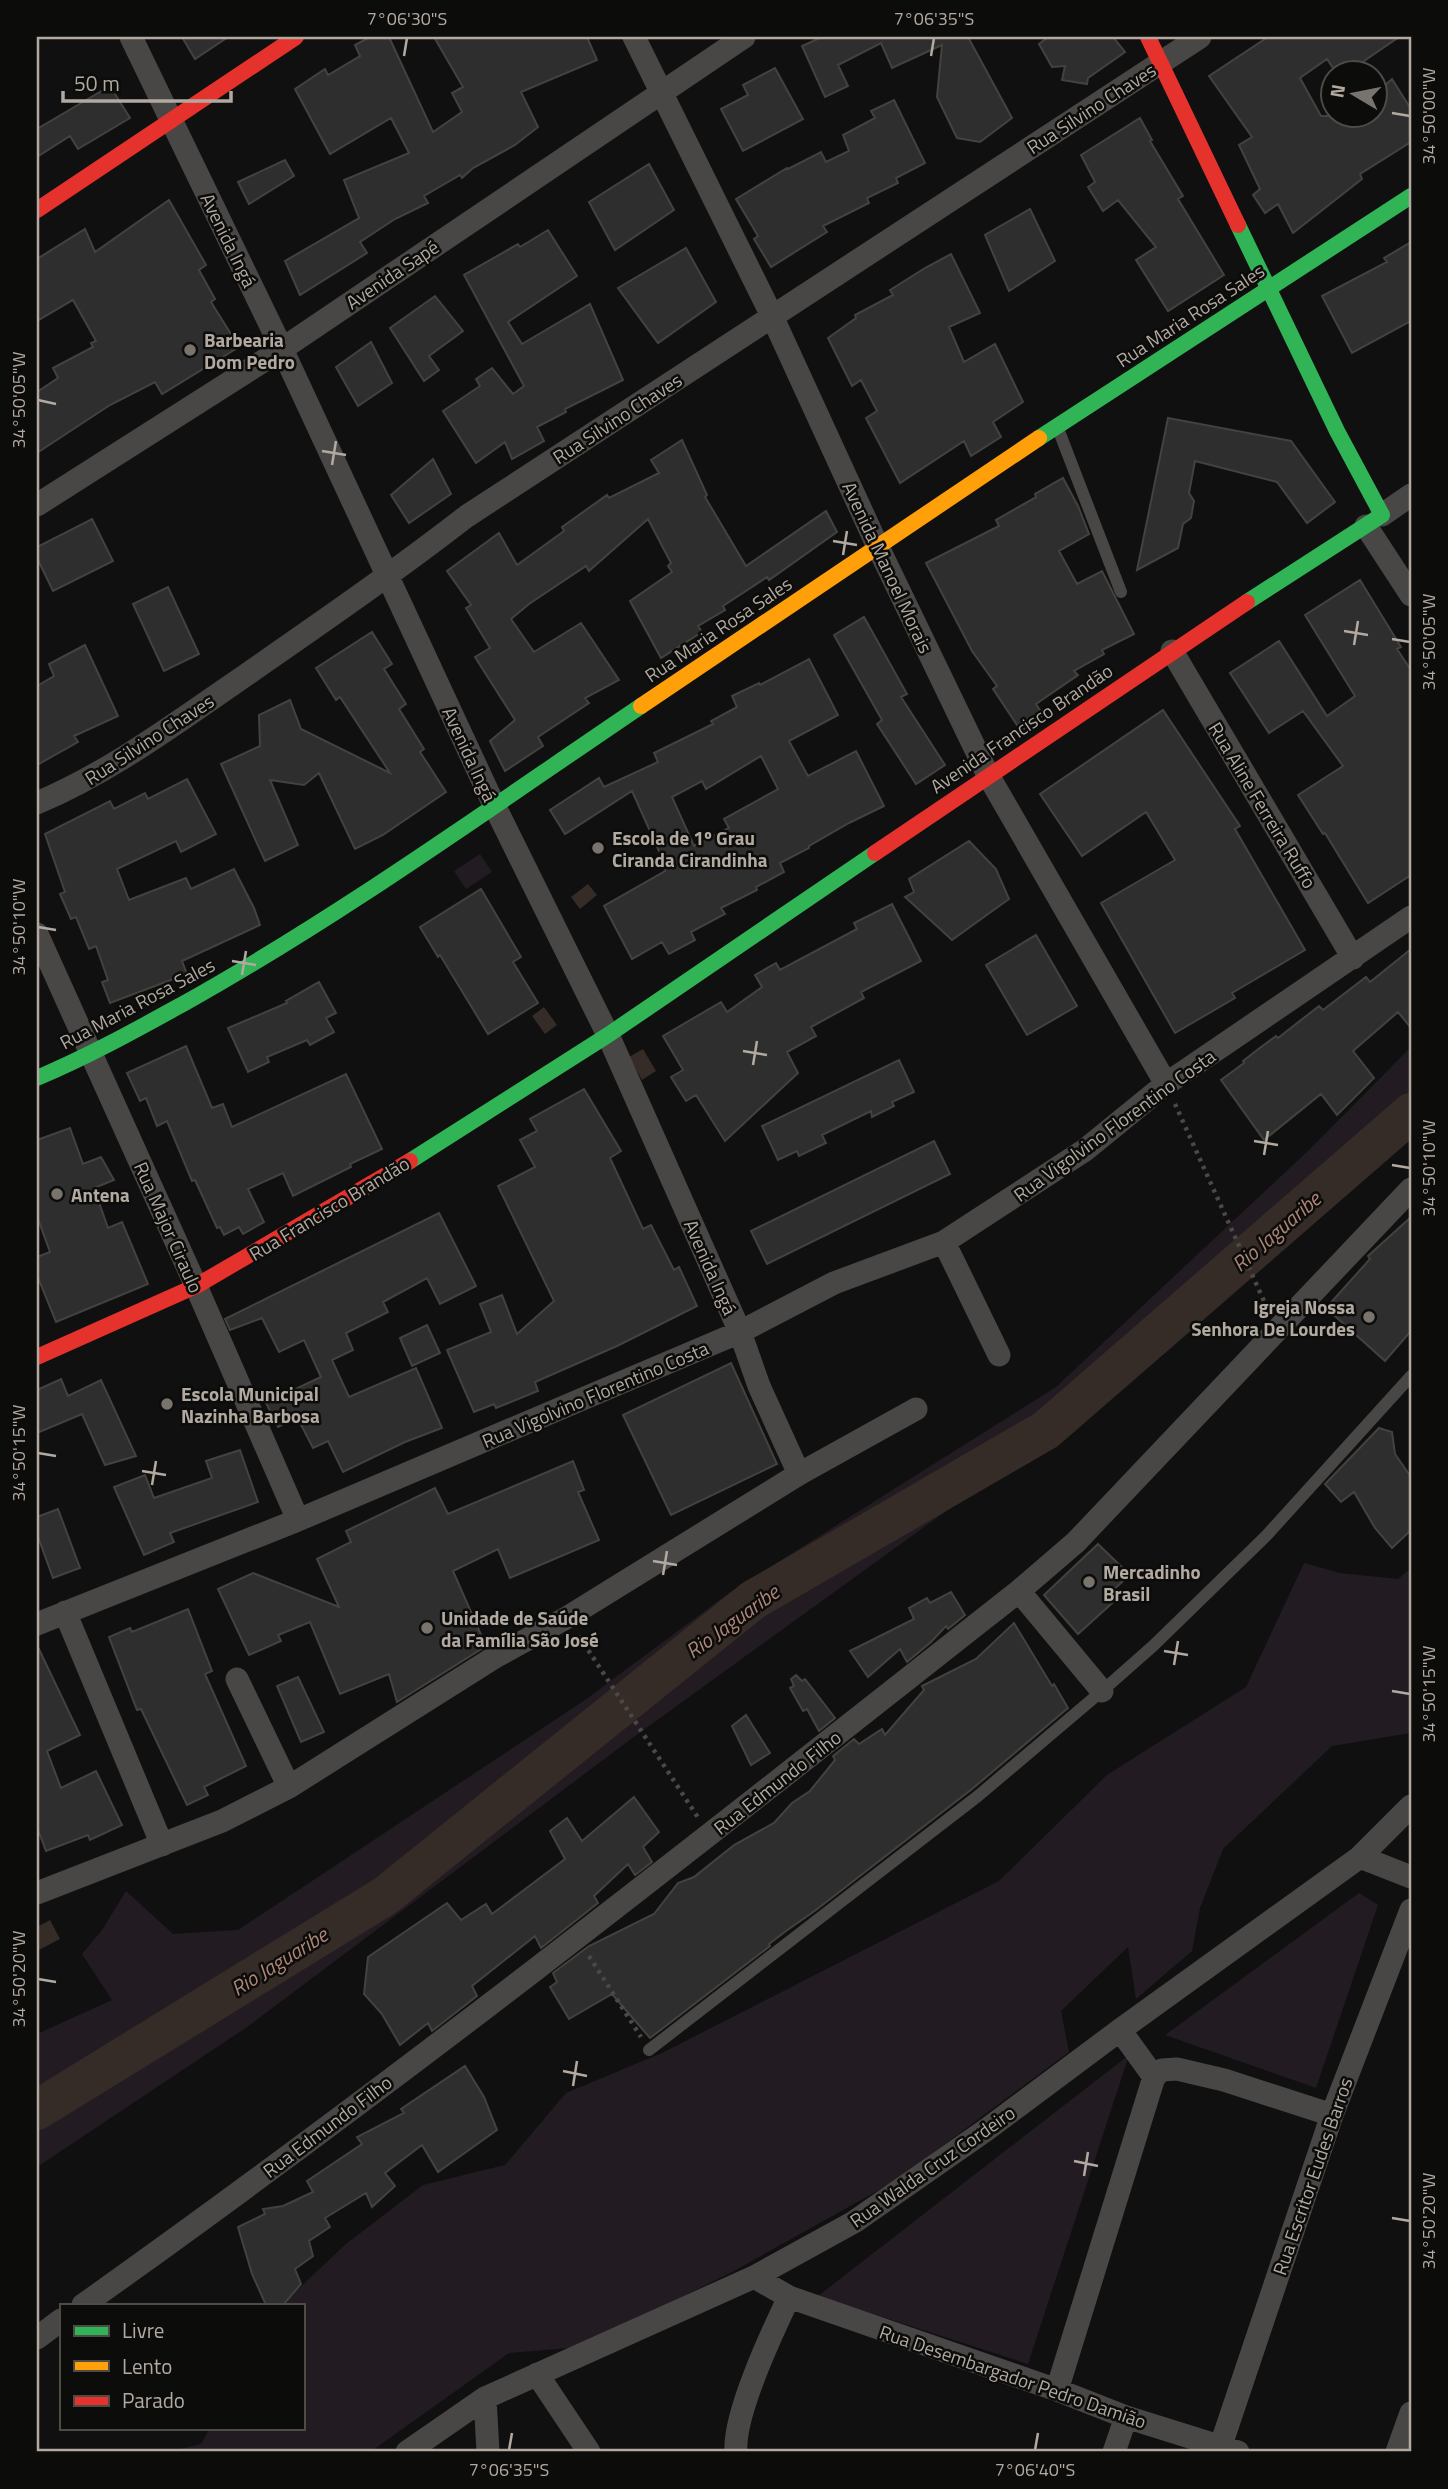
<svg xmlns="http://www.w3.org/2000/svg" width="1448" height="2489" font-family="'Titillium Web',sans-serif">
	<rect width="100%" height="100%" fill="#101010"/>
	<path fill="#221c22" d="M480,854L492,872L466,889L454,871Z
		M1411,1047V1130L1158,1358L631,1739L247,2027L37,2167V2034L112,2000L82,1954L102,1930L126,1891L173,1934L238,1930L585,1700L729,1593L1056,1387L1310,1149Z
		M1304,1563L1340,1573L1398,1579L1411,1568V1733L1332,1746L1223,1849L1200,1908L1192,1951L1136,1999L1128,1947L1061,2011L1069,2052L895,2181L734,2271L581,2347L509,2353L370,2452H168L201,2444L210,2428H303V2305H281L346,2244L423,2185L505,2165L566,2093L662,2053L999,1881L1107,1775L1246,1687Z
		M1359,1893L1378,1905L1316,2088L1165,2035Z
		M1129,2055L1028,2364L818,2296Z"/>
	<path fill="#352b27" d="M588,884L597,895L580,909L571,897Z
		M544,1007L557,1025L545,1034L532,1016Z
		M643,1049L656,1071L642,1080L629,1057Z
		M50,1920L60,1939L37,1951V1927Z"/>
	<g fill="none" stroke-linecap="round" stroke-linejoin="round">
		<path stroke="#352b27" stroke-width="40" d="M37,2110L385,1896L753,1600L1046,1430L1411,1113"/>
	</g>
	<path fill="#2f2e2e" stroke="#44423f" stroke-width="2" fill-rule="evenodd" d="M182,37H228L195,59Z
		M370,37H389L433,132L462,112L452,93L463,87L434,37H587L597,60L521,92L538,127L515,145L473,168L462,178L460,175L424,196L428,203L395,219L360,242L367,253L300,295L285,261L359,218L344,180L409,153L391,118L330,154L295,89L325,69L328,75L360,56L355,45Z
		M822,37H968L1012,118L980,142L957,138L937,97L942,45L892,68L881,43L838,65L848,86L825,97L802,46Z
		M1048,37H1113L1125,52L1088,78L1087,84L1062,80L1065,66L1052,67L1039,44Z
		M1268,37H1399L1345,74H1337L1327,59L1300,78L1321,116H1375V94L1392,79L1411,109V142L1360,174L1362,179L1293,233L1278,204L1265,213L1253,195L1260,189L1239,145L1252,137L1209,76Z
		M775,68L803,119L743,151L721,109L748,95L743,85Z
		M110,86L130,118L78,149L70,136L37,157V129Z
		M894,100L925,163L896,178L898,183L867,198L869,203L823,226L827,232L771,267L754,239L758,236L736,199L787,168L788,169L821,152L826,162L849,151L843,135L875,118L871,111Z
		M1140,118L1152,140L1150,141L1183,196L1178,199L1224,275L1168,311L1136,260L1156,247L1118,200L1103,211L1088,187L1095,182L1081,155Z
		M285,160L294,176L249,204L238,182Z
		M649,164L674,210L615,250L589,202Z
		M169,200L206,265L199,270L215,299L211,302L239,347L162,394L155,382L110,405L37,453V392L58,378L53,368L93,347L91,343L96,341L73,300L37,321V259L85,229L95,252Z
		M1030,209L1055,261L1009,291L985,235Z
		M548,230L577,276L508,322L522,344L590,304L623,380L565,409L566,412L537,427L544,441L512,459L505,442L476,463L443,411L480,386L476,379L492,368L513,394L524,386L464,275L518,244L520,247Z
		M1411,242V321L1352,353L1322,296L1387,262L1384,258Z
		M686,248L716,302L658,343L618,288Z
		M951,254L980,313L949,327L964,362L995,344L1023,402L993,422L1001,437L971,456L964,441L900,483L866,418L877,411L861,380L852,386L828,338L856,318L855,315L893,295L890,290L925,268Z
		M435,296L463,331L429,356L439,370L424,381L390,328Z
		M371,342L392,383L358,406L336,367Z
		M1168,418L1291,441L1335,502L1307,523L1277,482L1195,461L1189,493L1194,501L1191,518L1183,524L1178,548L1137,570Z
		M682,440L707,495L705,497L746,566L826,511L837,532L769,580L767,577L723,606L725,610L698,626L702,632L661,658L630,601L672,572L668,566L671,563L648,519L589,571L586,566L529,604L511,619L534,652L581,623L619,680L585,698L589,703L538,737L543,746L505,771L490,741L515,720L475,657L490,648L466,608L471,605L447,571L499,533L517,565L564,531L562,527L607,495L609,498L659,473L651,460Z
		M433,459L451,494L409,523L391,495Z
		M1063,478L1078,506L1089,534L1059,551L1077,584L1102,571L1134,634L1102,650L1104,654L1074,671L1078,675L1036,704L1043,715L1021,731L993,689L997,686L972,651L926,563L999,526L996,520L1036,497L1035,494Z
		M92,519L113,561L53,591L37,558V547Z
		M1360,580L1401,647L1397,649L1411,670V875L1368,903L1325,833L1323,834L1298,795L1343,766L1303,711L1269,733L1230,673L1279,641L1327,716L1355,696L1305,615Z
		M168,587L199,654L164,671L133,604Z
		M864,617L907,694L901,697L945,765L916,784L877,724L882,720L834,635Z
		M372,632L392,664L384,669L406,704L399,709L424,749L420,752L446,792L383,835L355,849L319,773L304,785L270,780L298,845L265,861L221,764L260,746L259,715L290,700L301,729L390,773L340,697L336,700L316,668Z
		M85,645L118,716L74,736L78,742L37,765V686L54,676L49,664Z
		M809,659L838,715L789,741L808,776L856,751L884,806L849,823L809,846V848L780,863L784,872L756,887L757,890L721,908L725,914L691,932L695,940L669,954L662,942L632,959L604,906L665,871L661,861L663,860L632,791L565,834L550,810L599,778L604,787L658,762L654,753L713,724L711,721L737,707L732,696L759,683L760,685ZM761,756L778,789L724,819L729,828L694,846L672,797L702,781L706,789Z
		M1163,710L1240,826L1235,829L1305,950L1232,993L1235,998L1175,1033L1101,903L1175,860L1146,812L1082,856L1040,794Z
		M187,779L216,834L181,852L176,841L117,869L129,900L186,878L191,889L234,869L254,908L260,925L182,961L187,974L110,1003L102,982L108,980L96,946L89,949L76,917L71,919L60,894L65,892L45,834L110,801L114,809L145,793L148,799Z
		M969,841L996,869L1009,899L952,940L905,897L914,892L909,879Z
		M481,889L521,957L513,962L538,1003L488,1034L440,955L438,957L420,927Z
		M892,904L921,961L861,992L864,998L811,1027L816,1036L787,1052L798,1073L725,1141L696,1095L686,1101L671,1077L683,1070L663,1036L721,1002L727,1012L762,987L755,975L776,963L780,970L857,929L854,923Z
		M1036,935L1077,1006L1027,1035L986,965Z
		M1411,949V1028L1398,1012L1353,1051L1374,1078L1337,1115L1321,1094L1264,1140L1221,1080L1244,1063L1243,1061L1261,1047L1276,1036L1278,1038L1319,1006L1323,1010L1366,977L1370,982Z
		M319,982L336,1013L326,1018L334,1032L310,1045L307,1040L267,1057L269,1062L248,1072L228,1028L287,1003L286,1001Z
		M186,1046L212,1108L223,1104L232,1127L346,1074L382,1149L350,1164L351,1167L293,1196L283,1173L248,1189L264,1222L243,1234L239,1227L224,1235L220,1227L217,1228L195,1180L192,1181L167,1121L157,1126L146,1098L140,1101L127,1073Z
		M899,1060L914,1092L892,1102L894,1106L872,1117L871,1111L822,1135L826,1143L799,1156L797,1151L778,1160L762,1126Z
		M584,1089L621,1151L610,1158L643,1229L651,1225L674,1270L679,1267L697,1306L617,1346L535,1382L538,1391L496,1408L494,1404L474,1412L447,1350L491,1332L480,1304L502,1295L517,1334L554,1301L498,1186L535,1167L520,1140L537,1131L530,1119Z
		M70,1128L83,1164L101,1157L114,1180L94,1188L108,1228L122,1222L148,1284L56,1322L37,1275V1257L50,1252L37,1216V1140Z
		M934,1141L950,1174L767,1264L751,1231Z
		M439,1213L476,1286L440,1304L427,1278L383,1302L388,1312L346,1333L353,1350L332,1360L349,1397L416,1368L442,1428L405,1442L343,1472L328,1441L313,1448L297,1417L278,1427L266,1403L321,1377L304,1340L279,1352L262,1318L230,1330L225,1319Z
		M1411,1217V1331L1385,1361L1326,1308L1370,1259L1368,1256Z
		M427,1325L440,1353L412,1366L400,1338Z
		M731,1363L777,1464L671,1515L623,1415Z
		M61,1379L68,1396L101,1380L136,1456L105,1465L82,1414L37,1433V1390Z
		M1379,1428L1392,1432L1395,1454L1411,1477V1530L1392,1548L1375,1528L1354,1492L1341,1502L1325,1484Z
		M240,1450L258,1502L170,1533L174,1542L144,1555L114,1487L145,1475L154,1498L212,1478L206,1461Z
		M573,1461L584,1490L578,1492L599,1540L510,1578L498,1549L453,1571L486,1646L397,1702L389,1674L340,1694L310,1622L278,1635L281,1641L249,1655L218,1589L253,1573L339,1607L317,1559L351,1542L346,1531L435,1488L448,1514Z
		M58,1509L80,1568L53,1578L37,1534V1517Z
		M1098,1544L1130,1575L1113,1590L1119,1597L1078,1634L1044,1595Z
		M951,1592L965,1615L948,1629L946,1626L931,1642L907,1662L900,1649L868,1677L850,1651L914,1619L909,1608L927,1598L930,1603Z
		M188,1609L212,1671L205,1674L246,1766L204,1787L208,1795L187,1805L141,1709L137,1710L109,1637L130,1628L132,1632Z
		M1014,1623L1052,1686L1054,1684L1068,1708L972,1789L816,1910L786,1931L769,1944L770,1946L650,2038L612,1994L569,2019L550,1987L557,1982L553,1973L589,1946L654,1914L678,1883L694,1877L734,1845L774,1823L792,1803L810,1791L835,1760L833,1756L854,1739L859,1744L882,1729L885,1735L924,1690L922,1686L976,1659Z
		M37,1645L80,1735L47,1751L61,1788L96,1771L122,1825L90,1840L88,1835L46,1851L37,1827Z
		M796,1675L802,1681L805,1679L835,1718L819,1731L807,1709L803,1711L790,1688L794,1686L791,1679Z
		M298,1677L324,1732L301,1742L277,1686Z
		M746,1715L770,1753L751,1765L732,1726Z
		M634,1797L659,1832L643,1847L652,1862L635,1875L628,1864L594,1896L598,1903L541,1948L535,1936L472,1986L477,1996L432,2031L428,2023L400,2045L382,2014L364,1994L368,1957L447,1903L461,1920L486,1904L492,1914L565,1859L550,1831L567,1818L582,1841Z
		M465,2066L484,2097L497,2130L438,2172L422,2145L385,2173L395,2186L372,2207L366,2193L325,2218L330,2227L309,2241L313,2256L295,2269L301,2284L283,2305H266L252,2274L238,2227L265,2214L263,2209L283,2206L313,2192L307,2181L362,2144L357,2137L404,2113L401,2109Z"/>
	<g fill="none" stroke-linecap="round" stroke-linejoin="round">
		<path stroke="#4b4846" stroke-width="4.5" stroke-dasharray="3.5 5" stroke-linecap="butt" d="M1175,1104L1268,1310
			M579,1636L699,1819
			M589,1956L641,2037"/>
		<path stroke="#494745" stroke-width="12" d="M1057,426L1121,592
			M649,2050L978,1796L1102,1691L1153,1646L1266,1536L1411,1376"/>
		<path stroke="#494745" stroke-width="23" d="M131,37L282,349L494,805L608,1035L740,1332L759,1386L799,1474
			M634,37L772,316L878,547L988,775L1166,1084
			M37,505L282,349L744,37
			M1382,515L1411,495
			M1366,526L1411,595
			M1172,651L1353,958
			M37,803C108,773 169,728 233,684C312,629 391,575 467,516L1200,37
			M37,934L196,1286L298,1520
			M944,1242L999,1355
			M1019,1591L1102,1691
			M65,1612L162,1845
			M37,1624L298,1520L740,1332L834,1283L944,1242L1085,1150L1166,1084L1411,917
			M237,1679L289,1787
			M1360,1857L1411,1877
			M37,1893L222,1821L289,1787L495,1657L568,1617L799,1474L916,1409
			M1120,2030L1154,2077
			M1154,2077L1162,2070L1177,2069L1224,2080L1332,2115
			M754,2277L789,2297L1057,2390L1126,2417L1238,2452
			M83,2305C403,2078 711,1834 1019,1591L1076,1542L1411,1189
			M37,2338L61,2320
			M537,2374L589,2452
			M1057,2390L1154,2077
			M485,2398L488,2452
			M1221,2445L1332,2115L1411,1910
			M407,2452L485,2398L754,2277L854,2222L986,2130L1120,2030L1360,1857L1411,1806
			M736,2452C733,2415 772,2333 789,2297
			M1114,2452L1126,2417
			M1397,2452L1411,2413"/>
		<path stroke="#30b455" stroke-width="16" d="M1238,225L1337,431L1382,515L1247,602
			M1039,438L1411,196
			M37,1078C89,1056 134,1031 183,1004C342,915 490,808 641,706
			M410,1161L608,1035L875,853"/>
		<path stroke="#ff9f0a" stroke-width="16" d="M641,706L1039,438"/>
		<path stroke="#e5322d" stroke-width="16" d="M1148,37L1238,225
			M37,210L296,37
			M875,853L1247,602
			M37,1357L196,1286L410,1161"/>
	</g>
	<path fill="none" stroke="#b2a9a1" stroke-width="2.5" d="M404,56L407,38M931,56L934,38M1392,113L1410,116M38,400L56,404M322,451L346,455M332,465L336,441M833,541L857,545M843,555L847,531M1344,631L1368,635M1392,639L1410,642M1354,645L1358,621M38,927L56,930M232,961L256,965M242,975L246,951M743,1051L767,1055M753,1065L757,1041M1254,1141L1278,1145M1264,1155L1268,1131M1392,1165L1410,1168M38,1453L56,1456M142,1471L166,1475M152,1485L156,1461M653,1561L677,1565M663,1575L667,1551M1164,1651L1188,1655M1174,1665L1178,1641M1392,1691L1410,1694M38,1979L56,1982M563,2071L587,2076M573,2086L577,2061M1074,2161L1098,2166M1084,2176L1088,2152M1392,2218L1410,2221M509,2450L512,2433M1035,2450L1038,2433"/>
	<g fill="#79736e" stroke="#0c0c0b" stroke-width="2.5">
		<circle cx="190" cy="350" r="7"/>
		<circle cx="598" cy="848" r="7"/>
		<circle cx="57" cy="1194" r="7"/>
		<circle cx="1369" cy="1317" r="7"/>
		<circle cx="167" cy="1404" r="7"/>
		<circle cx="1089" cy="1582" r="7"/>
		<circle cx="427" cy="1628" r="7"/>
	</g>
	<g text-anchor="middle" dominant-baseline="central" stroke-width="5" stroke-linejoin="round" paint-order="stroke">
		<g font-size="19" fill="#b2a9a1" stroke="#0c0c0b">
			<text transform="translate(1091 108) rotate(-33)">Rua Silvino Chaves</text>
			<text transform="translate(229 240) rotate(64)">Avenida Ingá</text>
			<text transform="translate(392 274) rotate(-34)">Avenida Sapé</text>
			<text transform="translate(1190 315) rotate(-33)">Rua Maria Rosa Sales</text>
			<text transform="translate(617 418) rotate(-33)">Rua Silvino Chaves</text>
			<text transform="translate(888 567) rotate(65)">Avenida Manoel Morais</text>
			<text transform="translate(718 629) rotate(-34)">Rua Maria Rosa Sales</text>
			<text transform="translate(1021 728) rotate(-34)">Avenida Francisco Brandão</text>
			<text transform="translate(149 739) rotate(-33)">Rua Silvino Chaves</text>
			<text transform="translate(470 754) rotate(65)">Avenida Ingá</text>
			<text transform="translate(1263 805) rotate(59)">Rua Aline Ferreira Ruffo</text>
			<text transform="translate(137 1003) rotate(-28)">Rua Maria Rosa Sales</text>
			<text transform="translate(1114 1125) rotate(-36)">Rua Vigolvino Florentino Costa</text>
			<text transform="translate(329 1208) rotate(-31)">Rua Francisco Brandão</text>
			<text transform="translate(169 1227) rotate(66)">Rua Major Ciraulo</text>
			<text transform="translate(711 1267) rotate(66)">Avenida Ingá</text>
			<text transform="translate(595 1394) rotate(-23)">Rua Vigolvino Florentino Costa</text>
			<text transform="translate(777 1782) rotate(-38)">Rua Edmundo Filho</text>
			<text transform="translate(327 2126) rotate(-37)">Rua Edmundo Filho</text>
			<text transform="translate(932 2166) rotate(-35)">Rua Walda Cruz Cordeiro</text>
			<text transform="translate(1312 2176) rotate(-71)">Rua Escritor Eudes Barros</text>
			<text transform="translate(1013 2376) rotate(19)">Rua Desembargador Pedro Damião</text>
		</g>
		<g font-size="19" font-weight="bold" fill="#b2a9a1" stroke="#0c0c0b" text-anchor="start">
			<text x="204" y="339">Barbearia<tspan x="204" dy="22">Dom Pedro</tspan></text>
			<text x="612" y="837">Escola de 1º Grau<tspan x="612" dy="22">Ciranda Cirandinha</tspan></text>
			<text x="71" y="1194">Antena</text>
			<text x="1355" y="1306" text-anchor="end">Igreja Nossa<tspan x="1355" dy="22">Senhora De Lourdes</tspan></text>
			<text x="181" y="1393">Escola Municipal<tspan x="181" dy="22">Nazinha Barbosa</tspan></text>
			<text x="1103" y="1571">Mercadinho<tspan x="1103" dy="22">Brasil</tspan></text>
			<text x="441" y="1617">Unidade de Saúde<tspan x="441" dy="22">da Família São José</tspan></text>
		</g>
		<g font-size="21" font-style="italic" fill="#ad8577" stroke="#0c0c0b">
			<text transform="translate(1276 1231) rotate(-41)">Rio Jaguaribe</text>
			<text transform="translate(732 1621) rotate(-36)">Rio Jaguaribe</text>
			<text transform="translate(279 1961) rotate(-32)">Rio Jaguaribe</text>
		</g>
	</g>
	<rect width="1448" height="2489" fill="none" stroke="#0c0c0b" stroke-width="77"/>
	<rect x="60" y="2304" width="245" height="126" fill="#0c0c0b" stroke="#4e4b47" stroke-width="2"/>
	<rect x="74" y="2326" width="35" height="10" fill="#30b455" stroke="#4e4b47" stroke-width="2"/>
	<text x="122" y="2338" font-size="21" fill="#b2a9a1">Livre</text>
	<rect x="74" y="2361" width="35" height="10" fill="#ff9f0a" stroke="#4e4b47" stroke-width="2"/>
	<text x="122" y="2374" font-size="21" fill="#b2a9a1">Lento</text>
	<rect x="74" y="2396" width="35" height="10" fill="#e5322d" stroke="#4e4b47" stroke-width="2"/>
	<text x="122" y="2408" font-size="21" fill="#b2a9a1">Parado</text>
	<g transform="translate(1354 94) rotate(280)"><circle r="33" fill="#0c0c0b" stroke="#4e4b47" stroke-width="2"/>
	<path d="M0-5L12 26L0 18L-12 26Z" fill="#79736e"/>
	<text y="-10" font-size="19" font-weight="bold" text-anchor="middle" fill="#b2a9a1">N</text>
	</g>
	<path d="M63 91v10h168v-10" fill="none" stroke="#b2a9a1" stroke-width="3.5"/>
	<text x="74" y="91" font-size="21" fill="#b2a9a1" stroke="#0c0c0b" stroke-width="5" paint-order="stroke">50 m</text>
	<rect x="38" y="38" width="1372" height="2412" fill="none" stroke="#b2a9a1" stroke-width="2.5"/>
	<g font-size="18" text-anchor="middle" fill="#b2a9a1">
		<text x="407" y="25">7°06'30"S</text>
		<text x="934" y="25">7°06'35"S</text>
		<text transform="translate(1429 116) rotate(-90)" y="6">34°50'00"W</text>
		<text transform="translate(19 400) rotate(-90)" y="6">34°50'05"W</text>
		<text transform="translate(1429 642) rotate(-90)" y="6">34°50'05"W</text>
		<text transform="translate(19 927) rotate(-90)" y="6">34°50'10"W</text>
		<text transform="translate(1429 1168) rotate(-90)" y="6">34°50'10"W</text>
		<text transform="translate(19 1453) rotate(-90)" y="6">34°50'15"W</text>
		<text transform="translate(1429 1694) rotate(-90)" y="6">34°50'15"W</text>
		<text transform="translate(19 1979) rotate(-90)" y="6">34°50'20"W</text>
		<text transform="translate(1429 2221) rotate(-90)" y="6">34°50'20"W</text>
		<text x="509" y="2476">7°06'35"S</text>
		<text x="1035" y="2476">7°06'40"S</text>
	</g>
</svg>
